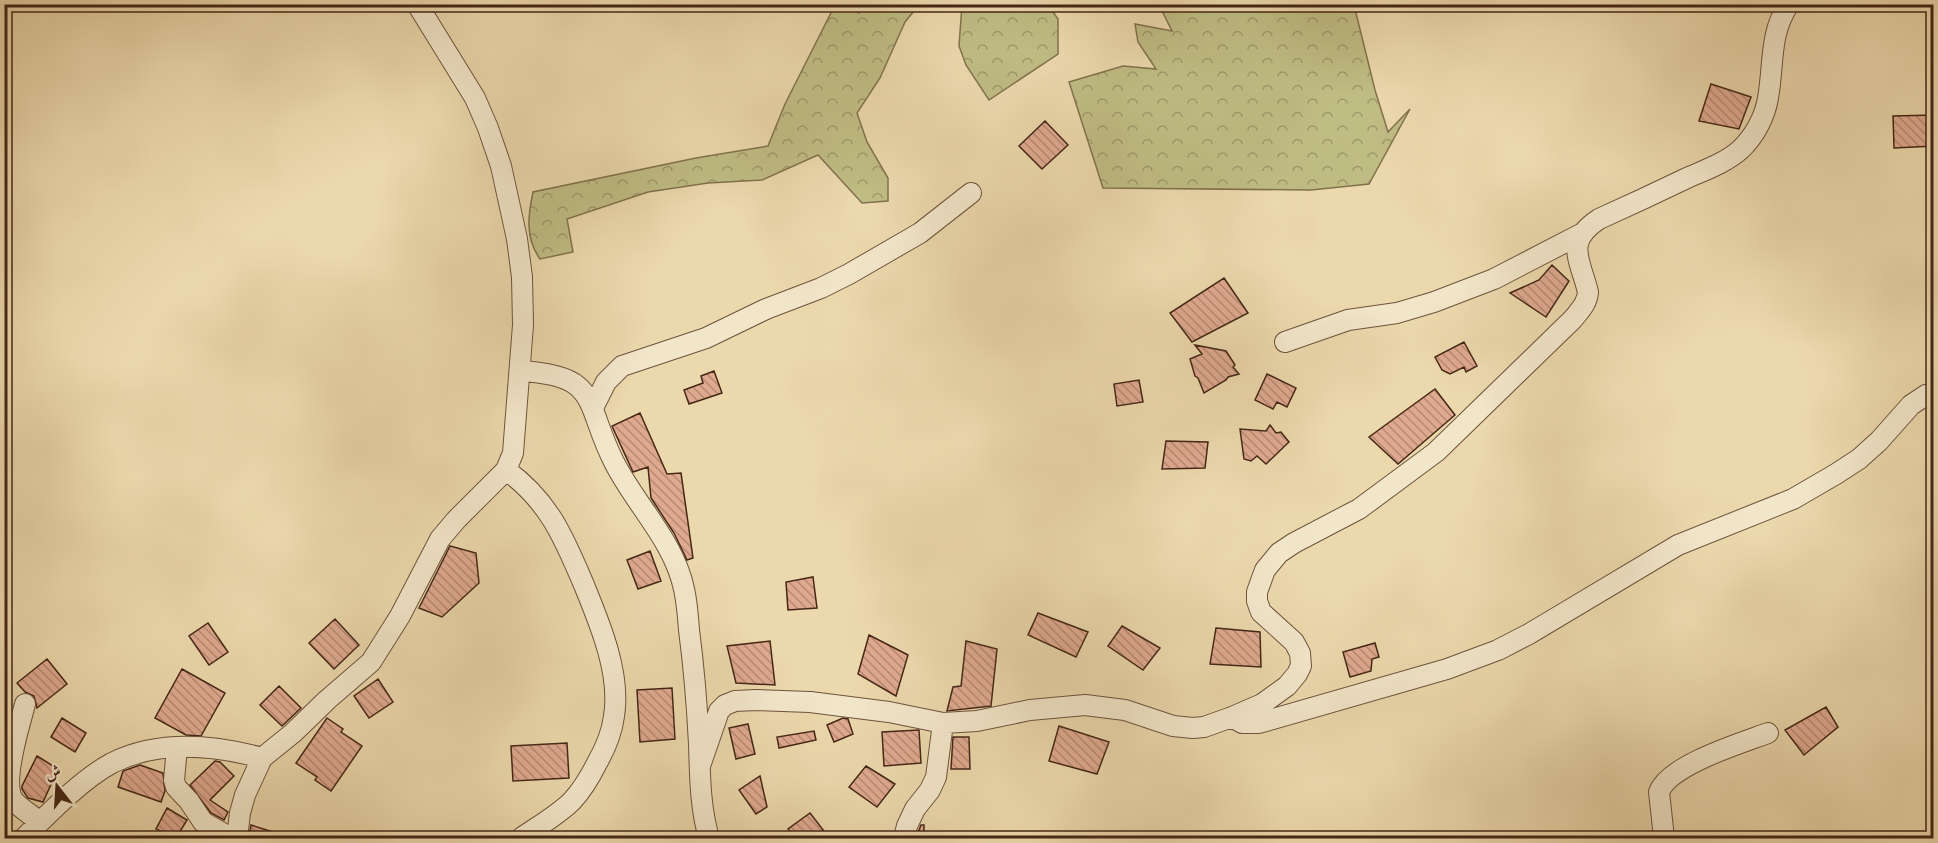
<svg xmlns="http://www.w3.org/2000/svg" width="1938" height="843" font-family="'IM FELL English',Amiri,serif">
	<defs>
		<pattern id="forest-crowns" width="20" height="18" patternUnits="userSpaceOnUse" patternTransform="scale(1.5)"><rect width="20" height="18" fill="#bfbc84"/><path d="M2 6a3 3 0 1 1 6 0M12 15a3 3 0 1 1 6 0" fill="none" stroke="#9d996b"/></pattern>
		<pattern id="building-back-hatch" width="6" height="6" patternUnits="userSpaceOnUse" patternTransform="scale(1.5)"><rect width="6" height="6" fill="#dfa98f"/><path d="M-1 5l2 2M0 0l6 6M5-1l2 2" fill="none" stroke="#b78a74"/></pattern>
	</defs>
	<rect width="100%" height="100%" fill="#ebd8ac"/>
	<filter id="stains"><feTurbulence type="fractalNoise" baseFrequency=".00333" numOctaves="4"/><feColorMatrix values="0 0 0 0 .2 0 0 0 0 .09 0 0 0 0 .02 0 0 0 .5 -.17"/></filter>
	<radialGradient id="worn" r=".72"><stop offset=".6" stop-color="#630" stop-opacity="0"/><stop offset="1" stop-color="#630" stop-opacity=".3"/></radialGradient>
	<path fill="url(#forest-crowns)" stroke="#82724d" stroke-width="1.5" d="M835,5H845L859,13L862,5H919L905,22L880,78L857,113L867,142L888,178V201L862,203L818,155L762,180L708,183L648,192L567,219L573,252L540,259C525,238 528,216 533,192L696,158L768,146L785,104Z
		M962,5H1048L1058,19V54L989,100L966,65L959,46Z
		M1159,5H1354L1375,90L1388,132L1410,109L1369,184L1311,190L1103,188L1069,82L1123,66L1156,69L1138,42L1135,24L1172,31Z"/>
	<path fill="url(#building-back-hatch)" stroke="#452716" stroke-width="1.5" d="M1711,84L1751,97L1739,129L1699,121Z
		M1934,115V146L1894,148L1893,116Z
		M1045,121L1068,145L1042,169L1019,146Z
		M1552,265L1569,281L1546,317L1510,293L1539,280Z
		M1224,278L1248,313L1192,342L1170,313Z
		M1464,342L1477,366L1466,372L1464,367L1450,374L1442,370L1435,357Z
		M1195,345L1226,351L1235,365L1233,367L1239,374L1228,377L1226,380L1204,393L1198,378L1195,376L1190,359L1202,354Z
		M714,371L722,393L689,404L684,390L703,383L701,376Z
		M1267,374L1296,388L1287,407L1277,402L1273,409L1255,400Z
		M1139,380L1143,402L1117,406L1114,384Z
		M1435,389L1455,415L1398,464L1369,437Z
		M640,413L667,474L681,473L693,558L687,560L674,533L651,498L648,467L633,472L612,426Z
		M1270,425L1276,433L1281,432L1289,442L1266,464L1257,456L1251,461L1244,459L1240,429L1266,431Z
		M1166,441L1208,442L1205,468L1162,469Z
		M450,546L476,553L479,583L442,617L419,608Z
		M650,551L661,581L638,589L627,560Z
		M813,577L817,608L788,610L786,582Z
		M1038,613L1088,632L1076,657L1028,635Z
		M335,619L359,645L334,669L309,643Z
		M208,623L228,652L209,665L189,636Z
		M1122,626L1160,648L1143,670L1108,646Z
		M1216,628L1260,632L1261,667L1210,664Z
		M869,635L908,655L896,696L858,674Z
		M770,641L775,685L736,683L727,646Z
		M966,641L997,649L991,706L947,711L953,687L961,686Z
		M1375,643L1379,657L1372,659L1371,671L1350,677L1343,652Z
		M47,659L67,684L37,708L34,696L25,692L17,683Z
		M182,669L225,693L201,736L186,735L155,718Z
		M378,679L393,702L369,718L354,696Z
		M279,686L301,708L282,726L260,705Z
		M672,688L675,739L640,742L637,690Z
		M1826,707L1838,727L1804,755L1785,730Z
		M62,718L86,733L75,752L51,737Z
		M327,718L343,729L341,732L362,746L331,791L315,780L317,777L296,763Z
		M843,718L848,719L853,734L834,742L827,725Z
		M748,724L755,754L736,759L729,728Z
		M1059,726L1109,742L1097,774L1049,761Z
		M919,730L921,763L884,766L882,732Z
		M814,731L816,740L779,748L777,737Z
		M953,737H969L970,769H951Z
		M567,743L569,778L513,781L511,746Z
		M37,756L58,769L43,802L28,798L22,789V786Z
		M215,761L220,762L234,776L210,800L228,812L224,820L211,813L190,785Z
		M140,765L163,773L165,791L161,802L118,787L123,771Z
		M866,766L895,784L877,807L849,787Z
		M760,776L767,807L756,814L739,790Z
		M167,808L187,820L176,838L156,829Z
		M810,813L824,831L814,838H795L788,829Z
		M251,825L286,836L285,838H249Z
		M921,825H924V838H916Z"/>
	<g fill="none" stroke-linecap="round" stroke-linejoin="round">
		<g stroke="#6e533c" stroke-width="22">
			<path id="minor" d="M1285,342L1348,320L1397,313L1434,302L1494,279L1581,234
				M520,371C601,375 584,403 614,462C635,504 674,541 684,589C687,602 688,616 689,630C694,668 697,705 699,744C700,776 700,807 709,838
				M593,408L606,382L622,366L706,338L766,309L821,288L849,274L920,233L971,193
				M506,470C549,501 564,538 584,585C600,624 621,674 614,716C612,733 605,749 597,763C590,777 583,789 572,801C558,815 537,827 521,838
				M25,704C20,725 0,783 14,801C21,809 32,815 40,822
				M1232,717L1242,723H1259L1447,669L1498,650L1529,634L1678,545L1793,499L1836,474L1859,459L1879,441L1911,405L1926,395L1934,393
				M177,748L174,780L176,787L189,801L203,822L231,838
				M700,766L719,711L725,705L735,701L756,700L810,702L889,712L943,723L977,721L1030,710L1085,705L1125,710L1173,726L1193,728L1204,727L1232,717L1262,704L1287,686L1297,674L1301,666L1300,653L1294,642L1261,612L1257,601V592L1265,570L1279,553L1294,543L1359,509L1436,452L1573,319C1580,310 1587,304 1588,292C1580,259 1564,242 1599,219C1628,206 1658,192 1687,178C1705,170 1725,163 1740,150C1754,137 1765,117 1768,98C1774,65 1769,33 1789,4
				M24,838C48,814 82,779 112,763C158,740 214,745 262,758
				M237,838L240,813L245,795L262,758L293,733L327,700L371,662L400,616L440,539L456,520L506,470L513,453L523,325L522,277L517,239L501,166L488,128L475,98L417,4
				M904,838L907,826L915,809L930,790L936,777L943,723
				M1664,838L1659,792C1669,765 1741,743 1768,733"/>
		</g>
		<use href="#minor" stroke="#f2e6c9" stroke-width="20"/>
	</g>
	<rect width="1938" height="843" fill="none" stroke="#ebd8ac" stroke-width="24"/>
	<rect x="6" y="6" width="1926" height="831" fill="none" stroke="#452716" stroke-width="3"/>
	<rect x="12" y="12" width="1914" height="819" fill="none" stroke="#452716" stroke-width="1.5"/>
	<g transform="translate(57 786) rotate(343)" stroke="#f2e6c9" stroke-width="4.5" paint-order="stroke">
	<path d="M0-4.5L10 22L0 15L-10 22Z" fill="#452716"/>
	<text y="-9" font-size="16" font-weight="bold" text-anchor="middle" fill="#452716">ش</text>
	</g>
	<rect width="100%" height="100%" filter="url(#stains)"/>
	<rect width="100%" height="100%" fill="url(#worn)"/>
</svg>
